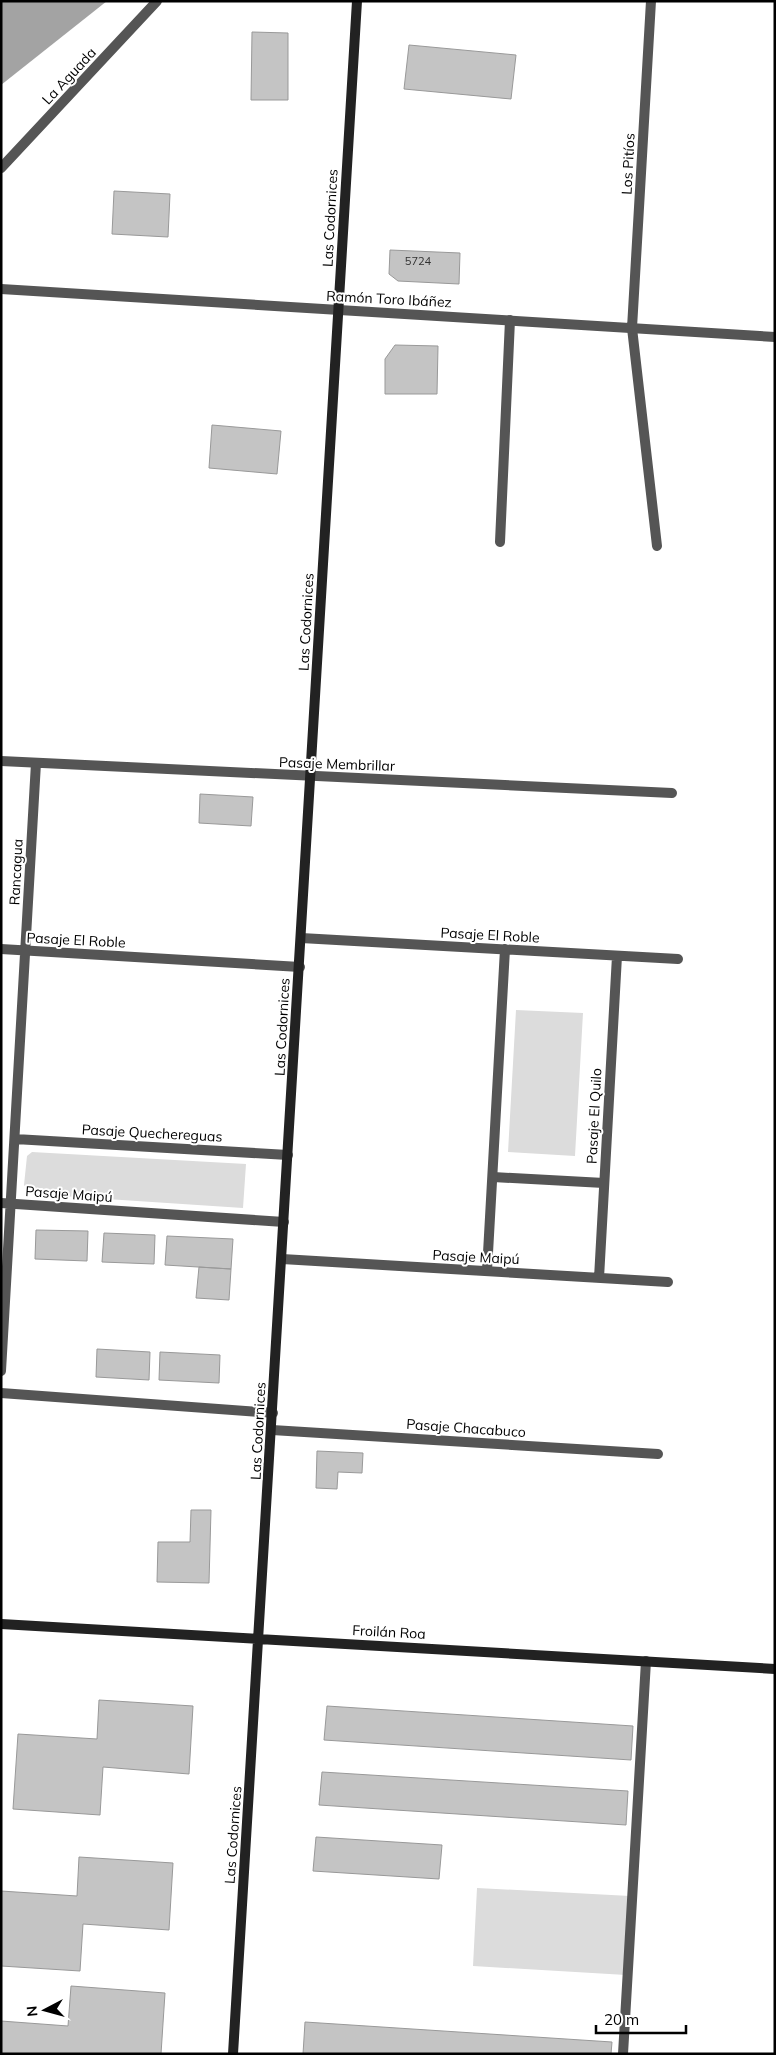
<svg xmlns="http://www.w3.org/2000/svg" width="776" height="2055" font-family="Mulish,sans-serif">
	<rect width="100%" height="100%" fill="#fff"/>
	<path fill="#dcdcdc" d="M516,1010L583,1013L575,1156L508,1152Z
		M32,1152L246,1164L243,1208L31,1194L24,1185L27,1156Z
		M477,1888L630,1896L626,1975L473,1966Z"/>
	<path fill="#a3a3a3" d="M1,1H107L1,85Z"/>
	<path fill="#c4c4c4" stroke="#999" d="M252,32L288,33V100H251Z
		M409,45L516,55L511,99L404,89Z
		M114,191L170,194L168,237L112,234Z
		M390,250L460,253L459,284L398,281L389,274Z
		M395,345L438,346L437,394H385V359Z
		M212,425L281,431L277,474L209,468Z
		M200,794L253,797L251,826L199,823Z
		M36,1230L88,1231L87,1261L35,1259Z
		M104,1233L155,1235L154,1264L102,1262Z
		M167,1236L233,1239L231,1269L165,1265Z
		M199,1267L231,1269L229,1300L196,1298Z
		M97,1349L150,1352L149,1380L96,1377Z
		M160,1352L220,1355L219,1383L159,1380Z
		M317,1451L363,1453L362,1473L338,1472L337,1489L316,1488Z
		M191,1510H211L209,1583L157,1582L158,1542H190Z
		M99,1700L193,1706L189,1774L103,1767L100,1815L13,1809L18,1734L97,1739Z
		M327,1706L633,1726L631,1760L324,1740Z
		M322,1772L628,1791L626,1825L319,1805Z
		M316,1837L442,1845L439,1879L313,1871Z
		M79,1857L173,1863L169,1930L83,1924L80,1971L1,1966V1891L77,1896Z
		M71,1986L165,1993L161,2054H1V2021L68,2026Z
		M305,2022L612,2042L611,2054H303Z"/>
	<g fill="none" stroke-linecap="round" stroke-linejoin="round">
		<path stroke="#555" stroke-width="10" d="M632,328L657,546
			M500,542L510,320
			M493,1177L604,1183
			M623,2054L646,1661"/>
		<path stroke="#555" stroke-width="10" d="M1,168L157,1
			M1,289L775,337
			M632,328L651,1
			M1,761L672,793
			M301,938L678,959
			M1,949L300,967
			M15,1139L288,1155
			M1,1203L284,1222
			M282,1259L668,1282
			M487,1271L505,949
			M599,1278L617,956
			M1,1371L36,763
			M1,1393L273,1413
			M272,1430L658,1454"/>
		<path stroke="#222" stroke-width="10" d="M1,1624L775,1669
			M233,2054L357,1"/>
	</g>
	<g text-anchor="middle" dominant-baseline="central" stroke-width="4" stroke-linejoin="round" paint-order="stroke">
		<g font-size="11" fill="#313131">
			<text x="418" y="261">5724</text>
		</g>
		<g font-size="14" fill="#000" stroke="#fff">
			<text transform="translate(69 76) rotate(-47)">La Aguada</text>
			<text transform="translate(628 164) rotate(-87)">Los Pitíos</text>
			<text transform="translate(330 218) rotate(-87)">Las Codornices</text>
			<text transform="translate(389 299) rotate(3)">Ramón Toro Ibáñez</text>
			<text transform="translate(306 622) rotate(-87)">Las Codornices</text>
			<text transform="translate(337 764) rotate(2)">Pasaje Membrillar</text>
			<text transform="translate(16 872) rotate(-87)">Rancagua</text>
			<text transform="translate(490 935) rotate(3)">Pasaje El Roble</text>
			<text transform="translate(76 940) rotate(3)">Pasaje El Roble</text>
			<text transform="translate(282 1027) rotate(-87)">Las Codornices</text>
			<text transform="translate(594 1116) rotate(-87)">Pasaje El Quilo</text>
			<text transform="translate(152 1133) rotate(3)">Pasaje Quechereguas</text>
			<text transform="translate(69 1194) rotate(4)">Pasaje Maipú</text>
			<text transform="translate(476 1257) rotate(3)">Pasaje Maipú</text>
			<text transform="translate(466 1428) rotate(4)">Pasaje Chacabuco</text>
			<text transform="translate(258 1431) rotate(-87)">Las Codornices</text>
			<text transform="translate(389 1632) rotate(3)">Froilán Roa</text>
			<text transform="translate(233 1835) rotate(-86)">Las Codornices</text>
		</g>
	</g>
	<rect width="776" height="2055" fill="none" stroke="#000000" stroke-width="5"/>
	<g transform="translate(45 2010) rotate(264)" stroke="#ffffff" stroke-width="4" paint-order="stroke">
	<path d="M0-4L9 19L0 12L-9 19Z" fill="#000000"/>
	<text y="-8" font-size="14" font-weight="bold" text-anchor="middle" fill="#000000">N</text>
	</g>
	<path d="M596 2025v8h90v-8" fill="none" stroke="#000000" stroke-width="2.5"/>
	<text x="604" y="2025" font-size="15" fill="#000000" stroke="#ffffff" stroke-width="4" paint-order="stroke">20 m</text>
</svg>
